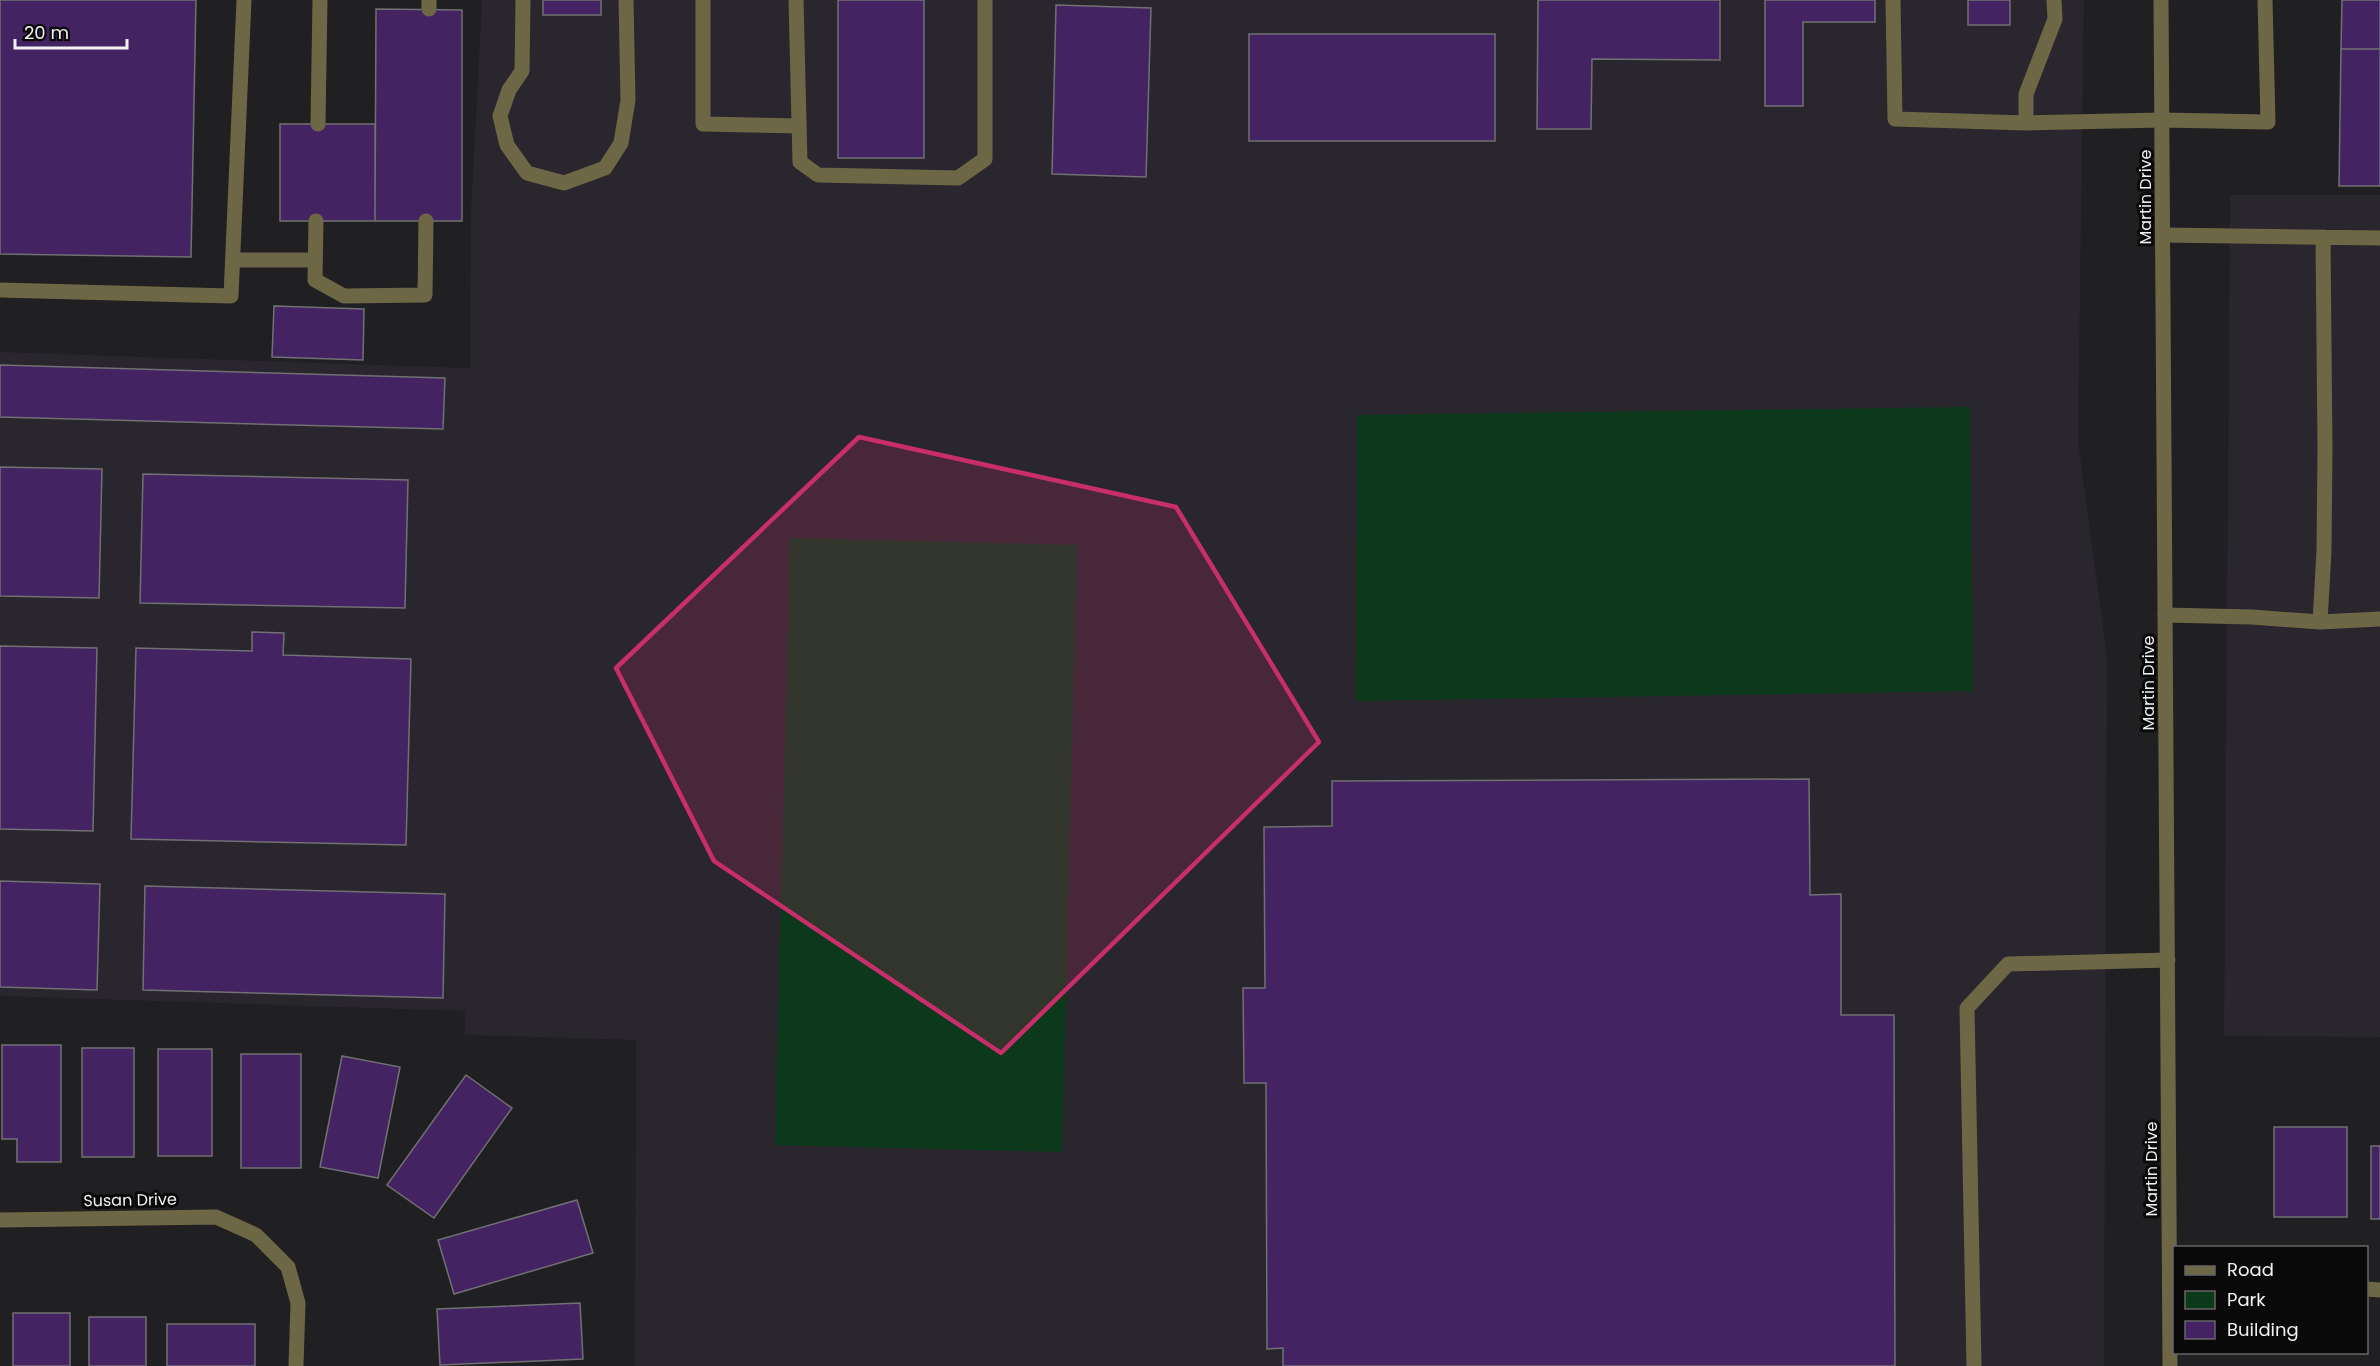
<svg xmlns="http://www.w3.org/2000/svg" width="2380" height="1366" font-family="Poppins,sans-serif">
	<rect width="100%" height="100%" fill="#201f21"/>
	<path fill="#29262d" d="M482,0H2084L2078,441L2107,657L2104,1366H635L636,1040L465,1035V1011L0,996V352L470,368L471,211Z
		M2230,195H2380V1037L2224,1036Z"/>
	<path fill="#0c381c" d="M1970,407L1973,691L1356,701L1357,415Z
		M790,538L1077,545L1062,1152L775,1145Z"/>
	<path fill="#432362" stroke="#717073" stroke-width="1.5" d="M0,0H196L191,257L0,254Z
		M543,0H601V15H543Z
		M838,0H924V158H838Z
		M1538,0H1720V60L1592,59L1591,129H1537Z
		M1765,0H1875V22H1803V106H1765Z
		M1968,0H2010V25H1968Z
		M2342,0H2380V49H2341Z
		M1056,5L1151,8L1146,177L1052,174Z
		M376,9L462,10V221H375Z
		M1249,34H1495V141H1249Z
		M2341,49H2380V186H2339Z
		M280,124H375V221H280Z
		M274,306L364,309L363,360L272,357Z
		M0,365L445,378L443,429L0,417Z
		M0,467L102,469L99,598L0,596Z
		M143,474L408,480L405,608L140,603Z
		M252,632L284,633L283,655L411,659L406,845L131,839L136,648L252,651Z
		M0,646L97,648L93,831L0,829Z
		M1809,779L1810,895L1841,894V1015H1894L1895,1366H1283V1348L1267,1349L1266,1083H1244L1243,988H1265L1264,827L1332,826V781Z
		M0,881L100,884L97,990L0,987Z
		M145,886L445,894L443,998L143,990Z
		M2,1045H61V1162H17V1139H2Z
		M82,1048H134V1157H82Z
		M158,1049H212V1156H158Z
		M241,1054H301V1168H241Z
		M342,1056L400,1067L378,1178L320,1167Z
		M466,1075L512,1108L434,1218L387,1185Z
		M2274,1127H2347V1217H2274Z
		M2371,1146H2380V1219H2371Z
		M577,1200L593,1253L454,1294L438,1240Z
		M580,1303L583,1359L440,1365L437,1309Z
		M13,1313H70V1366H13Z
		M89,1317H146V1366H89Z
		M167,1324H255V1366H167Z"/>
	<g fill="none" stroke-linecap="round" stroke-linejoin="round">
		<path stroke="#6e6746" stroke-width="15" d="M429,0V9
			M523,0L522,71L509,90L500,116L507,145L527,173L564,183L605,168L621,143L628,100L626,0
			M703,0V124L799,126
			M796,0L800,162L818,175L958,178L985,159V0
			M1893,0L1895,119L2026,123
			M2054,0L2055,19L2026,94V123L2162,120L2268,122L2265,0
			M318,124L320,0
			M316,221L315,280L344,296L425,295L426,221
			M2163,235L2380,238
			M234,260H315
			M0,290L231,296L244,0
			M2165,615L2252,617L2320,622L2324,551L2325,449L2323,237
			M2320,622L2380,619
			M1974,1366L1967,1008L2008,964L2168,960"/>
		<path stroke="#6e6746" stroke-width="15" d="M0,1220L216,1217L256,1235L288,1267L298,1303L296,1366
			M2366,1289L2380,1290"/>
		<path stroke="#6e6746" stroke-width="15" d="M2161,0L2170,1366"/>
	</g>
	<path fill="#c72e6a" fill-opacity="0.2" stroke="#c72e6a" stroke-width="4.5" stroke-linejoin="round" d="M859,437L1176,507L1319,742L1001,1053L714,861L616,668Z"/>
	<g text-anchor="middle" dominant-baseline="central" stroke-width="6" stroke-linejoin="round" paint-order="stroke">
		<g font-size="16" fill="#f2f1f3" stroke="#09090a">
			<text transform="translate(2145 197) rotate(-90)">Martin Drive</text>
			<text transform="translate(2148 683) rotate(-90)">Martin Drive</text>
			<text transform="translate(2151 1169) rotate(-90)">Martin Drive</text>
			<text transform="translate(130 1200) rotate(-1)">Susan Drive</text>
		</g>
	</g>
	<rect x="2173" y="1246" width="195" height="108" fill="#09090a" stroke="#666667" stroke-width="1.5"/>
	<rect x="2185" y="1266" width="30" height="9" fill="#6e6746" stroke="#666667" stroke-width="1.5"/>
	<text x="2227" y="1276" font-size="18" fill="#f2f1f3">Road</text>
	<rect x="2185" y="1291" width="30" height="18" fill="#0c381c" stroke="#666667" stroke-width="1.5"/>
	<text x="2227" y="1306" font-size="18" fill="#f2f1f3">Park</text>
	<rect x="2185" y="1321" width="30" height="18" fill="#432362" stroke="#666667" stroke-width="1.5"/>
	<text x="2227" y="1336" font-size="18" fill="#f2f1f3">Building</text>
	<path d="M15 39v9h112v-9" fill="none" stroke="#f2f1f3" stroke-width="3"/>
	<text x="24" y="39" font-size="18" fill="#f2f1f3" stroke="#09090a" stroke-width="4.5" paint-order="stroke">20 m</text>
</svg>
